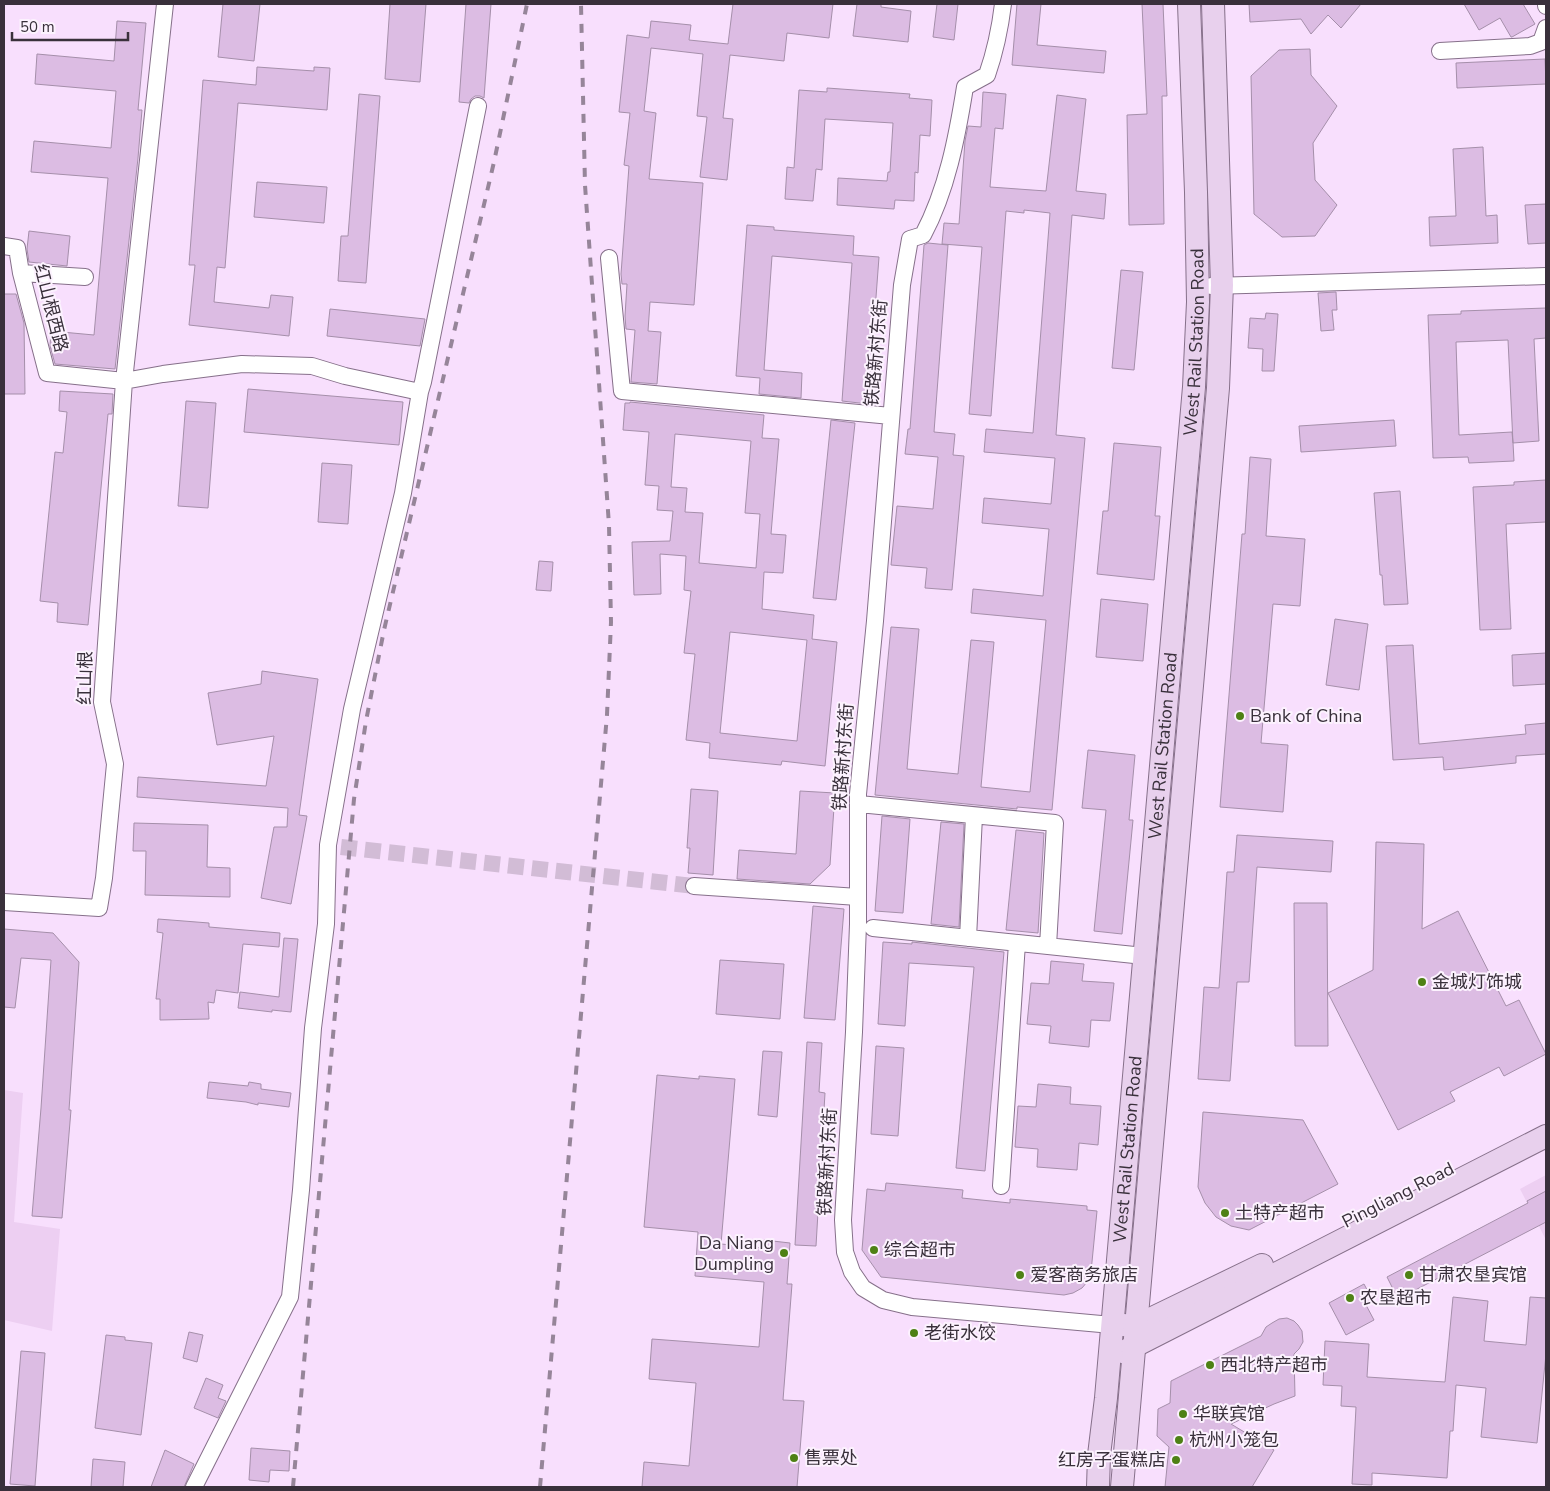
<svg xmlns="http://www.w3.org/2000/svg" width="1550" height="1491" font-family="'Nunito Sans','Noto Sans SC',sans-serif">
	<rect width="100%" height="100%" fill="#f8dffd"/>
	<path fill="#edcff2" d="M4,1090L23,1093L14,1222L60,1229L52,1331L4,1320Z
		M1546,1175V1240L1520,1189Z"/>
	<path fill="#dcbce3" stroke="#a58faa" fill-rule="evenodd" d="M223,4H260L254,61L218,57Z
		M390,4H426L420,82L385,79Z
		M466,4H491L484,98L480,96H475L471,99L469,103L459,102Z
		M733,4H833L829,38L787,33L784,61L730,55L723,118L733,119L727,180L700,177L707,117L697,116L703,54L651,48L644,111L656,113L649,179L703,183L694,305L650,302L648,331L661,332L657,384L631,382L635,330L626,329L625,316L627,284H622L621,274L629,166L624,165L630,113L619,112L627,35L649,38L651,21L691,25L689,40L728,44Z
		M857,4H881V7L911,11L908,42L853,36Z
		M937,4H958L954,40L933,37Z
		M1017,4H1041L1037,45L1106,51L1104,73L1012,65Z
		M1142,4H1163L1167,96H1162L1164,224L1129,225L1127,115L1147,114Z
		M1249,4H1361L1341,28L1328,15L1311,34L1301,19L1250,22Z
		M1464,4H1523L1535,24L1512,37H1511L1500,18L1479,30Z
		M117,21L146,23L138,110H142L138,158L115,369L55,364L50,346L51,331L94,335L108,178L31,172L34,141L111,148L116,91L35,84L37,54L114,61Z
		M1310,49L1311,75L1337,106L1313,143L1315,180L1337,205L1315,236L1282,237L1254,214L1251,76L1279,50Z
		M1545,59L1546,84L1457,88L1456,63Z
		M257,67L314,71V67L330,68L327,110L238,103L225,268L217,267L214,302L269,308L271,295L293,297L289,336L189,325L195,265H189L203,80L256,85Z
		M827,88L910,94L909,98L932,100L930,136L920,135L918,173L915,172L914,201L895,200L894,209L837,205L838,178L887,181L888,172H890L893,123L825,119L822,170L816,169L813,201L785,199L787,167L794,168L799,90L827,92Z
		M983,92L1006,94L1003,129L995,128L990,187L1046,191L1057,95L1086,99L1076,191L1106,194L1104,219L1072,215L1056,435L1085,438L1052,810L1017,807V809L875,795L891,627L919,629L907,769L958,774L971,640L994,642L981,787L1030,792L1046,620L971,613L973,589L1043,596L1049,529L982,523L984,498L1051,504L1055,458L984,452L986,429L1033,433L1050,213L1024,210V213L1006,211L991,416L969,414L982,247L942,244L944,223L959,224L965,141L968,126L981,127Z
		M359,94L380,96L366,283L338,281L341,236H348Z
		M1483,147L1486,216L1497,215L1498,243L1430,246L1429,217L1456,216L1453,149Z
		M257,182L327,187L324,223L254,217Z
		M1546,204V243L1528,244L1525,205Z
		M747,225L774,227V230L854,236L853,255L879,257L868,404L842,401L852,263L772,256L764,370L802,373L801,398L759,394L760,378L736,376Z
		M29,231L70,236L67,266L29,262L27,249Z
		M928,243L948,245L934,432L955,434L953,455L964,456L952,590L925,588L927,568L891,565L897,506L933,509L938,457L905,454L908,429H910L924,245Z
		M1121,270L1143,272L1134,370L1112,368Z
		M1336,292L1337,310H1332L1334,330L1321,331L1318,293Z
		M4,294H16L24,323L25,394H4Z
		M1546,308V338L1534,339L1539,441L1513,443L1514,461L1469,463L1468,457L1433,458L1428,315L1461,314V311ZM1508,340L1513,443L1512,432L1459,435L1456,342Z
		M330,309L425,319L420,346L327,336Z
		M1266,313L1278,314L1274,371H1262L1263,349L1248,348L1250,318L1265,319Z
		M248,389L403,402L399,445L244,432Z
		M60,391L113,394L112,414H108L88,625L57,622L58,603L40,601L55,452L63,453L67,412L59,411Z
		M186,401L216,403L208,508L178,506Z
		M630,402L764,415L762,438L779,439L771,534L786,535L783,573L764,572L762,609L814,615L812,639L837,642L825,766L782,761L781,765L709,758L710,743L686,740L695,654L684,653L691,591L684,590L686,556L660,554L661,594L634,595L632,542L670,541L673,511L657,510L659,486L645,485L649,432L623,430L625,403H630ZM675,434L751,441L745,513L760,514L756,568L699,563L703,513L685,512L687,488L671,487ZM730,632L807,640L797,741L720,733Z
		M831,420L855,423L836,600L813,598Z
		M1394,420L1396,446L1301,452L1299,426Z
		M1114,443L1161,447L1155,516H1160L1154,580L1097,574L1103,511H1108Z
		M1250,457L1271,459L1266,536L1305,539L1300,606L1273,604L1261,743L1288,745L1283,812L1220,807L1242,534H1245Z
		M322,463L352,465L348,524L318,522Z
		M1546,480V522L1506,524L1511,629L1480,630L1473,487L1514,485V482Z
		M1400,491L1408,604L1384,605L1382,575H1380L1374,493Z
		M539,561L553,562L551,591L536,590Z
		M1101,599L1148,604L1143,661L1096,657Z
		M1335,619L1368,624L1359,690L1326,685Z
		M1413,645L1419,744L1526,734L1525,725L1546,723V754L1516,756V763L1444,770L1443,757L1393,760L1386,646Z
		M1546,653V684L1513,686L1512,655Z
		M262,671L318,679L299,815L307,816L291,904L261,898L274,827H287L288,808L137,797L138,777L266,786L274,736L217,745L208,693L261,684Z
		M1088,750L1135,755L1129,820H1133L1122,934L1094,931L1106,810L1082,808Z
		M691,789L718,791L713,875L688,873L690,848H687Z
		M800,791L835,793L830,865L810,884L737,879L739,850L796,854Z
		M882,816L910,819L903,913L875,911Z
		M941,822L964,824L959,927L931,924Z
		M134,823L208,825L207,867L230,868V897L145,895L146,851H133Z
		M1016,830L1044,833L1038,933L1006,930Z
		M1237,835L1333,841L1331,872L1257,867L1249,982H1237L1230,1081L1198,1079L1204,987L1219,988L1227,872H1234Z
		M1376,842L1424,844L1422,929L1458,911L1506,1006L1519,1000L1546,1054L1504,1076L1499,1067L1450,1092L1455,1101L1398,1130L1328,993L1373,970Z
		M1294,903H1327L1328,1046H1295Z
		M813,906L844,909L835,1020L804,1018Z
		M158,919L209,923V927L280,933L279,947L243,944L238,993L216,990L214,1003L208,1002L209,1019L160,1020V999H156L163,933L157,932Z
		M4,929L53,933L79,962L69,1110H71L62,1218L32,1216L41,1108L51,960L21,958L15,1008L4,1007Z
		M284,938L298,939L291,1012L272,1010V1012L238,1008L240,992L279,997Z
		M883,942L912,944V942L1004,952L985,1171L956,1168L974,967L909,963L905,1026L878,1024Z
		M720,960L784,964L780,1019L716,1014Z
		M1051,961L1084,964L1082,981L1114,983L1110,1021L1091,1020L1089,1047L1049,1043L1051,1026L1027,1024L1031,983L1049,984Z
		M807,1042L822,1043L819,1092L825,1093L816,1246L795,1245Z
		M876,1046L904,1048L898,1136L871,1134Z
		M763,1051L782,1052L777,1117L758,1115Z
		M657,1075L699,1079V1076L735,1079L721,1244L763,1248L764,1240L790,1243L787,1284H792L783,1400L804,1401L797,1487H642L644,1462L689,1466L696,1383L649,1379L652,1339L759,1347L764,1282L695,1276L698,1232L644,1227Z
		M209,1082L248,1086L249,1082L261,1084V1089L291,1093L289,1107L258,1103V1105L246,1102L207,1098Z
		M1038,1084L1071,1087L1070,1104L1101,1106L1098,1145L1079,1143L1077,1170L1037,1167L1038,1149L1015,1147L1018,1106L1036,1107Z
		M1203,1112L1303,1120L1338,1184L1249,1230L1231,1226L1216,1217L1205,1203L1198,1187Z
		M886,1183L963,1190L962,1198L1010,1203V1199L1087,1206V1210L1097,1211L1091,1272L1088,1281L1082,1288L1073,1293L1064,1295L881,1277L862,1250L867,1189L885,1191Z
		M1546,1191V1222L1398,1299L1387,1277L1528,1203L1527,1201Z
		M1364,1284L1373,1301L1366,1305L1374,1320L1346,1335L1329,1303Z
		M1453,1297L1488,1301L1484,1341L1526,1345L1530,1297L1546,1298V1354L1537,1443L1481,1437L1486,1388L1456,1385L1453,1431H1450L1447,1478L1372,1473V1485L1352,1484L1356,1407L1341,1406L1342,1386L1323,1385L1325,1341L1369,1344L1367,1377L1445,1382Z
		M1287,1318L1294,1321L1298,1325L1302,1331L1303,1342L1299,1349L1294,1354L1295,1396L1274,1404L1231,1424L1274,1450L1252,1487H1165L1169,1447L1157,1436L1158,1409L1170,1403L1171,1381L1261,1336L1266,1327L1272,1323L1279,1319Z
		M189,1332L203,1335L197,1362L183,1358Z
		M106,1335L125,1337V1340L152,1343L141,1435L95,1428Z
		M21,1351L45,1353L35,1486L10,1484Z
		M206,1378L223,1385L218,1398L226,1401L218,1418L194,1408Z
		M251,1448L290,1451L289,1471L270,1470L269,1482L249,1480Z
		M165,1450L194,1464L184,1487H151Z
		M93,1459L125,1462L123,1487H91Z"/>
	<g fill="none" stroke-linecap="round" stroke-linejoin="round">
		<path stroke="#d2bcd6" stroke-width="16" stroke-dasharray="16 8" stroke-linecap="butt" d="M341,847L694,886"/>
		<g stroke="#86708a" stroke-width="18">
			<path id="street" d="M1003,4C1000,29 995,52 987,75L965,87C957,137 947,190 923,235L910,239L902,285L875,621L858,794V924L854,1032L843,1220L845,1252L852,1272L863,1288L883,1300L912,1307L1112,1325
				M1546,4V6
				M1440,51L1530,46L1541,42L1546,28
				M4,246L17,248L21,273L47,373L124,381L163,374L242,364L312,366L345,376L420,392
				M609,258L622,391L891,416
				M21,273L85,277
				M1211,286L1546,276
				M859,804L1055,823L1048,946
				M694,886L858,897
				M4,902L99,908L104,878L115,764L102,702L124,381L165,4
				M873,928L1144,956
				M968,938L974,816
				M1001,1186L1017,943
				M194,1487L290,1297L301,1190L313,1028L326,924L328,845L352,709L403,493L420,392L423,382L478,106"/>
		</g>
		<g stroke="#86708a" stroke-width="24">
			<g id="secondary">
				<path d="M1123,1325L1136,1326L1262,1265"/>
				<path d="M1123,1352L1546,1136"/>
				<path id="s1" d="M1098,1487L1099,1455L1106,1398L1194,387L1198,302L1196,192L1189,4"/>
				<path d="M1122,1487L1218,388L1222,285L1213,4"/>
			</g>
		</g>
		<use href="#street" stroke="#fff" stroke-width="16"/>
		<use href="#secondary" stroke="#e8d0ed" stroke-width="22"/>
		<path stroke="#968599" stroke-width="4" stroke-dasharray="9 9" stroke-linecap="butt" d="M293,1487L354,799L366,721L384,630L494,162L527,4
			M540,1487L607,715L611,622L609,525L585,185L581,4"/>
	</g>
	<g fill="#4e8115" stroke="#fcf2fe" stroke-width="2">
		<circle cx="1240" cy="716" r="5"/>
		<circle cx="1422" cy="982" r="5"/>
		<circle cx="1225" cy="1213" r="5"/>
		<circle cx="874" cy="1250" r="5"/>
		<circle cx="784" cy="1253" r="5"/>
		<circle cx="1020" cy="1275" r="5"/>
		<circle cx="1409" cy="1275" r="5"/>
		<circle cx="1350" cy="1298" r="5"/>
		<circle cx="914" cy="1333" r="5"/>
		<circle cx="1210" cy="1365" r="5"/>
		<circle cx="1183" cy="1414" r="5"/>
		<circle cx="1179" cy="1440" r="5"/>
		<circle cx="794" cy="1458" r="5"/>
		<circle cx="1176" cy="1460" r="5"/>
	</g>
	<g text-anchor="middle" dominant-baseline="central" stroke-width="4" stroke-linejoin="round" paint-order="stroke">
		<g font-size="18" fill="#39303b" stroke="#fcf2fe">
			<text transform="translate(51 308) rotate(76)">红山根西路</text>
			<text stroke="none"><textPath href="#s1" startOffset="1149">West Rail Station Road</textPath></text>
			<text transform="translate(876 353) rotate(-85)">铁路新村东街</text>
			<text transform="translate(85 678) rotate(-89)">红山根</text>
			<text stroke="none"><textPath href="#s1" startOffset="744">West Rail Station Road</textPath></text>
			<text transform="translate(843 757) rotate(-86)">铁路新村东街</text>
			<text stroke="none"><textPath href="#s1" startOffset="339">West Rail Station Road</textPath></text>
			<text transform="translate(827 1162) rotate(-87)">铁路新村东街</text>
			<text transform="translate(1398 1195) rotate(-27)">Pingliang Road</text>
		</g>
		<g font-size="18" fill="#39303b" stroke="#fcf2fe" text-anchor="start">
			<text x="1250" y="716">Bank of China</text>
			<text x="1432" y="982">金城灯饰城</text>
			<text x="1235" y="1213">土特产超市</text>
			<text x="774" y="1243" text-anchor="end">Da Niang<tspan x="774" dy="21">Dumpling</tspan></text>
			<text x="884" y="1250">综合超市</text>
			<text x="1030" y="1275">爱客商务旅店</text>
			<text x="1419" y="1275">甘肃农垦宾馆</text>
			<text x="1360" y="1298">农垦超市</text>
			<text x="924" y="1333">老街水饺</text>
			<text x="1220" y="1365">西北特产超市</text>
			<text x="1193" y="1414">华联宾馆</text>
			<text x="1189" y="1440">杭州小笼包</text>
			<text x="804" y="1458">售票处</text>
			<text x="1166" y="1460" text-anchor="end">红房子蛋糕店</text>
		</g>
	</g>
	<rect width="1550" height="1491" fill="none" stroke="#39303b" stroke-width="10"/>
	<path d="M12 32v8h116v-8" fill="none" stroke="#39303b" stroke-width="2.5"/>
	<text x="20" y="32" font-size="15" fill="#39303b" stroke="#fcf2fe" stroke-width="4" paint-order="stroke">50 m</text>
</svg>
